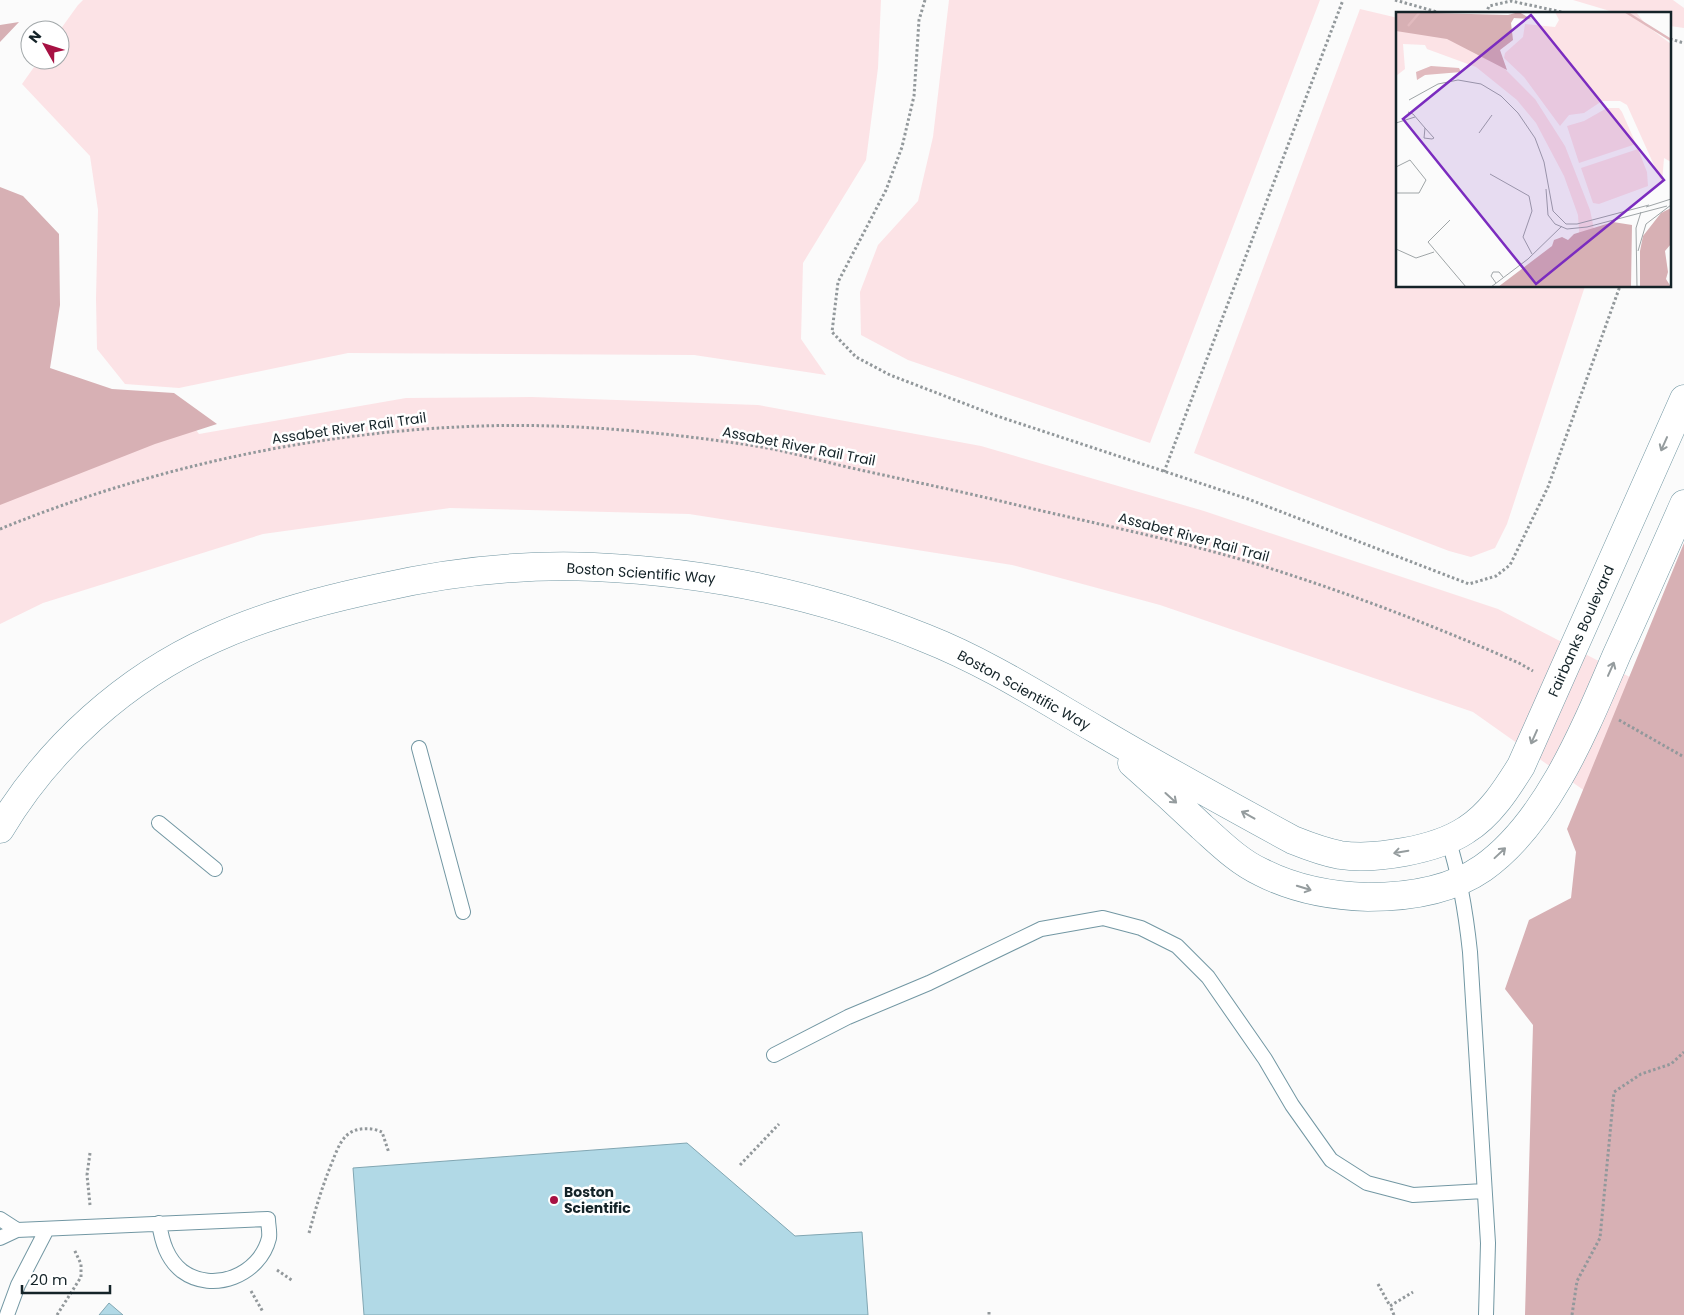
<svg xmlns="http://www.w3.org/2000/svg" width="1684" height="1315" font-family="Poppins,sans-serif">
	<rect width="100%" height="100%" fill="#fbfbfb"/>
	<path fill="#fce3e6" d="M83,0H881L878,68L866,160L803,263L801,339L826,375L694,355L348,353L179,388L125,384L97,349L96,299L98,210L90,156L22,84L39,60H60V30L78,5Z
		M949,0H1320L1150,443L908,360L861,335L860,292L878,245L918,201L933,137Z
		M1573,0H1673L1684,8V28L1670,26V14H1620Z
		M1360,9L1398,18V286H1585L1507,524L1495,548L1471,557L1449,551L1194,453Z
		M532,397L758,405L981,446L1204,511L1498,609L1684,705V861L1473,712L1160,605L1012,565L689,514L450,508L263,534L43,603L0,624V463L182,411L199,434L406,398Z"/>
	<path fill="#d7b0b4" d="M19,22L0,42V25Z
		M0,187L23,196L59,234L60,305L50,368L112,389L174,393L217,424L155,444L0,505Z
		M1684,543V1315H1525L1533,1025L1505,989L1529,920L1571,898L1576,852L1567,829Z"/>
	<path fill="#b1d9e6" stroke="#81a6b2" d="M687,1143L795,1236L862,1232L868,1315H364L353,1168Z
		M109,1303L123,1315H99Z"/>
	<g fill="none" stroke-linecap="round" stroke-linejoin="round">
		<g stroke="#7297a3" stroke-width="16">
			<path id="lane" d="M419,748L463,912
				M159,823L215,869
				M1448,839C1460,876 1466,914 1470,952L1488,1243L1486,1315
				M774,1055L848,1017L929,983L1041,929L1103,918L1141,928L1177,946L1208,977L1265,1059L1292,1105L1331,1160L1367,1183L1413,1195L1484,1191
				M0,1219L17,1230
				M0,1238L17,1230L268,1219C268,1225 270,1232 269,1238C260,1275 213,1294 182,1271C167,1259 162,1242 159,1223
				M7,1315L18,1285L47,1229"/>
		</g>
		<g stroke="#7297a3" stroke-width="29">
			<path id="street" d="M1132,763C1156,784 1179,805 1202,827C1220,843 1239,862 1261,872C1294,889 1332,896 1368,897C1407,897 1450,891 1483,868C1548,822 1586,726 1617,654C1640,604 1662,554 1684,504
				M0,829C49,747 126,678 213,639C265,615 322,600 379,588C449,572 522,564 594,567C708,572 820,595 925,638C986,662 1040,697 1097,730C1161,768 1227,804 1293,840C1308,846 1324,852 1340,855C1375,860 1436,850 1466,830C1490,815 1506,790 1521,766L1684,399"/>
		</g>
		<path stroke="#92989b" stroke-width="3" stroke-dasharray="2.5 2.5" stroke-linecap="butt" d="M925,0L919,20L914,96L902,147L886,190L838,282L832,332L856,357L890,375L997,416L1248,499L1469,584L1496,576L1510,565L1548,487L1620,286
			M1395,0L1444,14
			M1486,14L1489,6L1511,1L1571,14
			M1670,39L1684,43
			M1164,472L1343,0
			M0,529C152,467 318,431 482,426C571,423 661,432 749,445C785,450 820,461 856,469C910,481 964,492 1017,505C1101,525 1187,542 1269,568C1354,595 1437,627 1519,663L1533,671
			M1619,720L1684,757
			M90,1153L87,1175L90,1205
			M740,1165L779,1124
			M309,1233C316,1207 323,1184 333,1160C336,1152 340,1142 346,1136C355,1127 371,1127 382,1132L389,1153
			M277,1270L293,1281
			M1378,1284L1390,1306
			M251,1291L263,1312
			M989,1312V1315
			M57,1315L81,1277V1264L74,1249
			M1394,1315L1390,1306L1413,1292
			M1572,1315L1577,1281L1600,1238L1614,1092L1641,1074L1671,1064L1684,1052"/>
		<use href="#lane" stroke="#fff" stroke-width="14"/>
		<use href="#street" stroke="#fff" stroke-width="28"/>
	</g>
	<defs><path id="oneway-shaft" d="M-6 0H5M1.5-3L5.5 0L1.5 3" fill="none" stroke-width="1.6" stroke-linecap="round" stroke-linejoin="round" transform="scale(1.25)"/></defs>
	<g stroke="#959c9e">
		<use href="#oneway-shaft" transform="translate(1664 444) rotate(114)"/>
		<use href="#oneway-shaft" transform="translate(1611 669) rotate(-66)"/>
		<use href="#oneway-shaft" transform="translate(1534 737) rotate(114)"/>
		<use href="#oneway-shaft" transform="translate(1171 798) rotate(42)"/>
		<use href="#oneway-shaft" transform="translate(1248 815) rotate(-151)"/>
		<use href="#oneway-shaft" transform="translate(1401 852) rotate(170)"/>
		<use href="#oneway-shaft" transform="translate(1500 853) rotate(-43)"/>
		<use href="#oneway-shaft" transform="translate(1304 888) rotate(17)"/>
	</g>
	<circle fill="#a71143" stroke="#fff" stroke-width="2" cx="554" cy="1200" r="5"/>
	<g text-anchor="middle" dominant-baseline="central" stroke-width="5" stroke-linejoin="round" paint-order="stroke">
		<g font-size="14" fill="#142328" stroke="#fff">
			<text transform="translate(349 428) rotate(-8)">Assabet River Rail Trail</text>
			<text transform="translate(799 446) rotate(11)">Assabet River Rail Trail</text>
			<text transform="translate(1194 537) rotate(15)">Assabet River Rail Trail</text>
			<text transform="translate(641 573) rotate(4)">Boston Scientific Way</text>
			<text transform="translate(1581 631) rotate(-66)">Fairbanks Boulevard</text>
			<text transform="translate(1024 690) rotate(29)">Boston Scientific Way</text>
		</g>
		<g font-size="14" font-weight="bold" fill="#142328" stroke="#fff" text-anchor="start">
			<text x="564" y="1192">Boston<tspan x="564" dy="16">Scientific</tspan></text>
		</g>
	</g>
	<g transform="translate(1396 12)">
		<rect width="275" height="275" fill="#fbfbfb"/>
		<path d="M159,0H240L251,14L275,32V150L268,146L266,171L231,93L224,89H206L188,101L173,103L164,114L128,65L108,46L109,41L127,25L129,12L159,15L163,8ZM0,14L49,22L110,54L109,57L139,87L169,134L194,198L200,227L185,249L182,203L168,164L140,111L121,88L80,55L31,37L29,33L7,32L9,57L0,64ZM211,96H223L226,100L240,132L183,151L171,114L188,109ZM242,137L251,160L252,174L203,192L197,191L185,156Z" fill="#fce3e6"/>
		<path d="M0,0L112,3L123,0L135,7L118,6L115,11L117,28L104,38L111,58L51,27L0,19ZM275,196V232L269,239L272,260L270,267L275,275H244V239L247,224L265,201ZM217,210L236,213L235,275H102L156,234L158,228L166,225L172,228L178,222Z" fill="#d7b0b4"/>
		<path d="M35,54L63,56L65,60L29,63L21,68L20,60Z" fill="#e1babe"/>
		<path fill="none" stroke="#e1babe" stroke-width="2.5" d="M230,0L275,28M12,14L24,0"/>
		<path fill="none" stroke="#9fa5a7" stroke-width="1" d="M13,88L42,72L62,68L85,72L105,84L122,101L139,126L148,150L157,199L170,212H181L253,193M12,100L17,102L29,116L38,126L36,127L28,126L29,116M0,111L19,105M83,121L96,103M0,155L14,148L30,168L23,181H0M94,162L133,184L136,199L127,225L136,242M150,177L152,203L159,212L171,217L191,215L271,194M250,195L275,187M54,208L32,230L70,275M0,237L20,246L38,240M242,239L250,212L275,193M100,271L95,264L97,260H103L107,265M95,275L132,247L166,214M241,275L240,216L245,200"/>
		<path fill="#7b2cbf" fill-opacity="0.15" stroke="#7b2cbf" stroke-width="2.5" d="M135,3L268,168L140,272L7,107Z"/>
		<rect width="275" height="275" fill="none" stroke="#142328" stroke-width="2.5"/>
	</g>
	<g transform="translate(45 45) rotate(309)"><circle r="24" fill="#ffffff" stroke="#a1a7a9"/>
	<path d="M0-4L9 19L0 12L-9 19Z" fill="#a71143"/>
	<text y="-8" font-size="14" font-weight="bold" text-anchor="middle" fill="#142328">N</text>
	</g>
	<path d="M22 1285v8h88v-8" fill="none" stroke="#142328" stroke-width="2.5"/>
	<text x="30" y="1285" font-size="15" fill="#142328" stroke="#ffffff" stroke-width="4" paint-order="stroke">20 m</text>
</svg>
